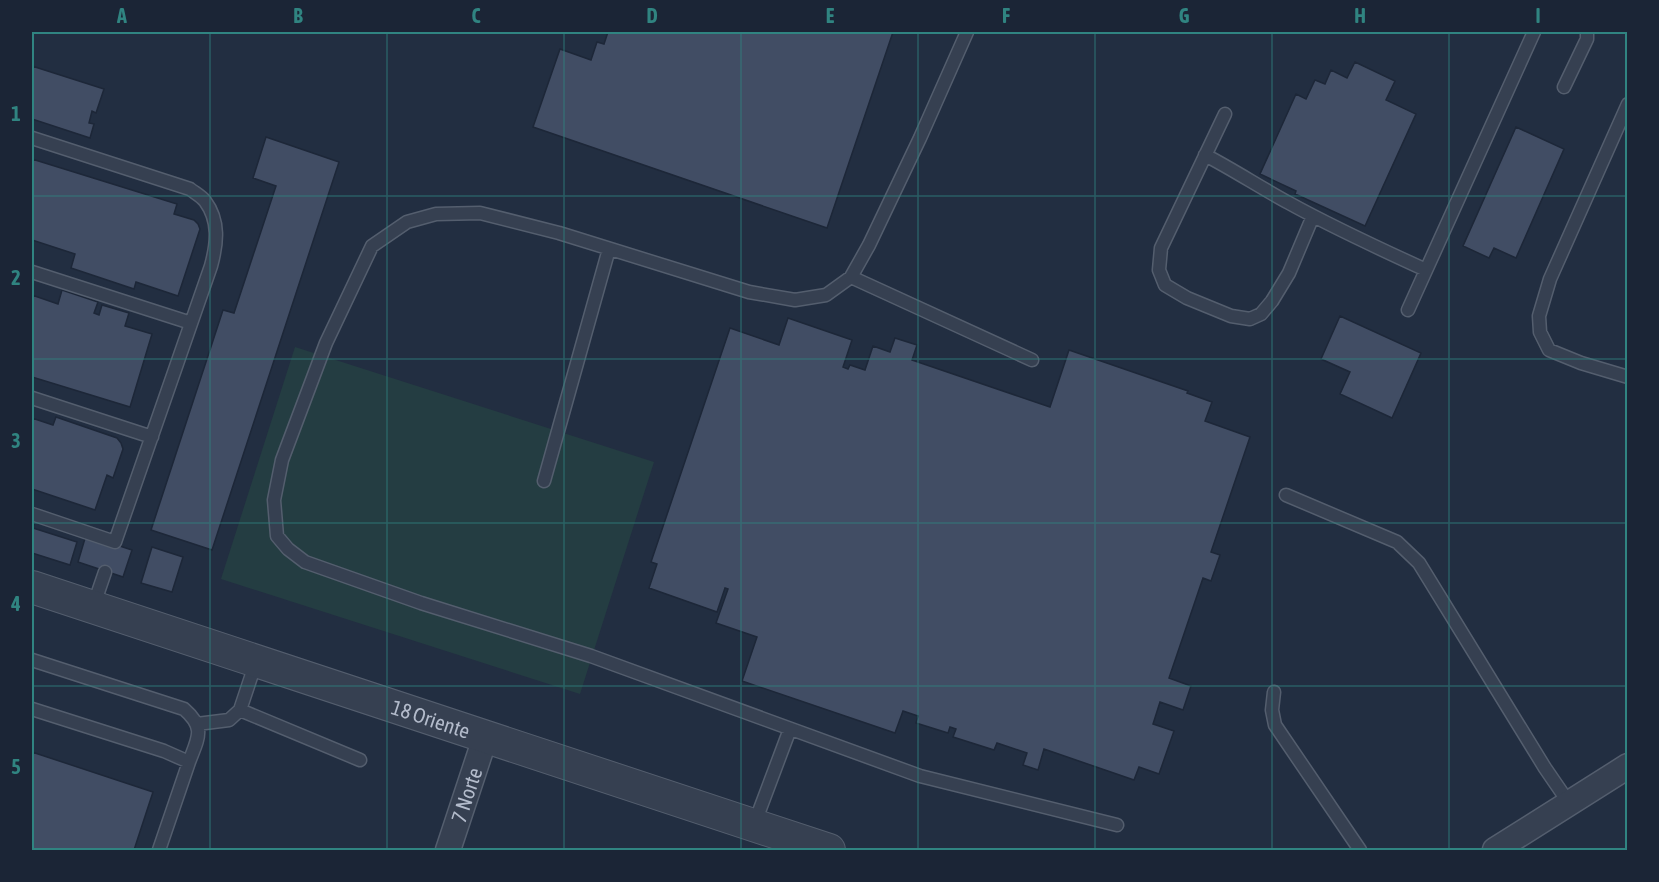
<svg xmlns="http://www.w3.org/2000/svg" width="1659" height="882" font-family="'Asap Condensed',sans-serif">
	<rect width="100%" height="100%" fill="#222e41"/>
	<path fill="#243d42" d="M295,347L654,462L580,694L221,579Z"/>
	<path fill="#414d64" stroke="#1d2738" stroke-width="1.5" d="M608,32H893L827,228L533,127L560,49L591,60L597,42L604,44Z
		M1355,62L1395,81L1386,100L1416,114L1365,226L1295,194L1296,191L1260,174L1296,94L1306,99L1315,80L1325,84L1331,70L1347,78Z
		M32,66L104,89L96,113L92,111L89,123L94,124L90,138L32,119Z
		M1516,127L1564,149L1516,258L1494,248L1489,258L1463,246Z
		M266,137L339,162L212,550L151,530L223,310L234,313L276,186L253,178Z
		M32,159L177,204L174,214L194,220L198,224L200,229L178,296L136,282L134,289L71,268L75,254L32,240Z
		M62,290L98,302L94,313L99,315L102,305L129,313L125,326L152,334L130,407L32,377V295L58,304Z
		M1340,316L1421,353L1392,418L1340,394L1350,372L1321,359Z
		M788,318L852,340L843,367L848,369L850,365L865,370L873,346L890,352L895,338L917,345L912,360L1050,407L1069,350L1188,391L1187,393L1212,402L1205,421L1250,437L1211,552L1220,555L1211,581L1203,578L1169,678L1191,686L1183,710L1160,702L1153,724L1174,731L1159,774L1139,767L1134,780L1044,749L1038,770L1023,765L1027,753L997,743L994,750L953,737L956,729L950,727L948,733L916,723L918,716L903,711L895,733L742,681L757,637L716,623L728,589L725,588L717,612L649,588L657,564L651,562L730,328L779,345Z
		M56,417L117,438L121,443L123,449L113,478L107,475L95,510L32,489V418L53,425Z
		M32,518L35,520L33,528L77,542L70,565L32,553Z
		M86,535L132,550L123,577L78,562Z
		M152,547L183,557L172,592L141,583Z
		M32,752L153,792L134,850H32Z"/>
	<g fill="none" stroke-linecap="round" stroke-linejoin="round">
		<g stroke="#545e6e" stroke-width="15">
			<path id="service" d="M967,32L920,138L869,245L851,277L826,295L795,300L749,292L559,233L480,213L436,214L407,222L372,246L326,343L282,460L274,500L277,536L288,549L305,562L421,603L591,656L920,776L1117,825
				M1564,87L1587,39V32
				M1628,104L1550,279L1539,316L1540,332L1549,350L1581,363L1628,377
				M1225,114L1161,248L1159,270L1165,285L1187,298L1231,316L1250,319L1261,314L1272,301L1289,273L1313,216
				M32,138L190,189C195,193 201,196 205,201C220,221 217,244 211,266L115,542L32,514
				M1205,155C1234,170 1261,188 1289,203C1334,228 1380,249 1426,270
				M32,272L191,323
				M851,277L1032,360
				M1408,310L1534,32
				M32,398L152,437
				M544,481L609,249
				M1286,495L1397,542L1419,563L1545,768L1569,803
				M93,607L105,572
				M32,660L184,709C206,728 198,738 189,762
				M1274,692L1272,710L1275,725L1360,850
				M32,709L164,751L189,762L159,850
				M240,710L360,760
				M197,724L229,720L240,710L256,662
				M754,825L790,729"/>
		</g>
		<g stroke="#545e6e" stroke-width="27">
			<g id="minor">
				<path id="s1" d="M448,850L485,738"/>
				<path d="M1495,850L1628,766"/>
			</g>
		</g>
		<g stroke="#545e6e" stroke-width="34">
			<g id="tertiary">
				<path id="s2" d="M32,587L829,850"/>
			</g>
		</g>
		<use href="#service" stroke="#364051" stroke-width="12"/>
		<use href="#minor" stroke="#364051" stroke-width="24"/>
		<use href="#tertiary" stroke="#364051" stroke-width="32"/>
	</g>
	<path fill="none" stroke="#308481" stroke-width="1.5" stroke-opacity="0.55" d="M210,32V850M387,32V850M564,32V850M741,32V850M918,32V850M1095,32V850M1272,32V850M1449,32V850M32,196H1628M32,359H1628M32,523H1628M32,686H1628"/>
	<g text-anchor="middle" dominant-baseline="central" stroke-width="4.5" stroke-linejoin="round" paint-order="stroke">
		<g font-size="21" fill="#b3bbcb" stroke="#1b2536">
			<text stroke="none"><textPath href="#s2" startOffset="420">18 Oriente</textPath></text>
			<text stroke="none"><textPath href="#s1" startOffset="58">7 Norte</textPath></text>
		</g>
	</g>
	<rect width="1659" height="882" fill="none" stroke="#1b2536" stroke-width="66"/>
	<rect x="33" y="33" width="1593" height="816" fill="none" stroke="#308481" stroke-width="2"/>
	<g font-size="20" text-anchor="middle" font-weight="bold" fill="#308481">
		<text x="122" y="23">A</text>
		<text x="298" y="23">B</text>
		<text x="476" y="23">C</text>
		<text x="652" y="23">D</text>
		<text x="830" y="23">E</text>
		<text x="1006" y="23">F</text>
		<text x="1184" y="23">G</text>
		<text x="1360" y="23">H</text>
		<text x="1538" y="23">I</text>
		<text x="16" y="121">1</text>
		<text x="16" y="285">2</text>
		<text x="16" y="448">3</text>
		<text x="16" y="611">4</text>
		<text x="16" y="774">5</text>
	</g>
</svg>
